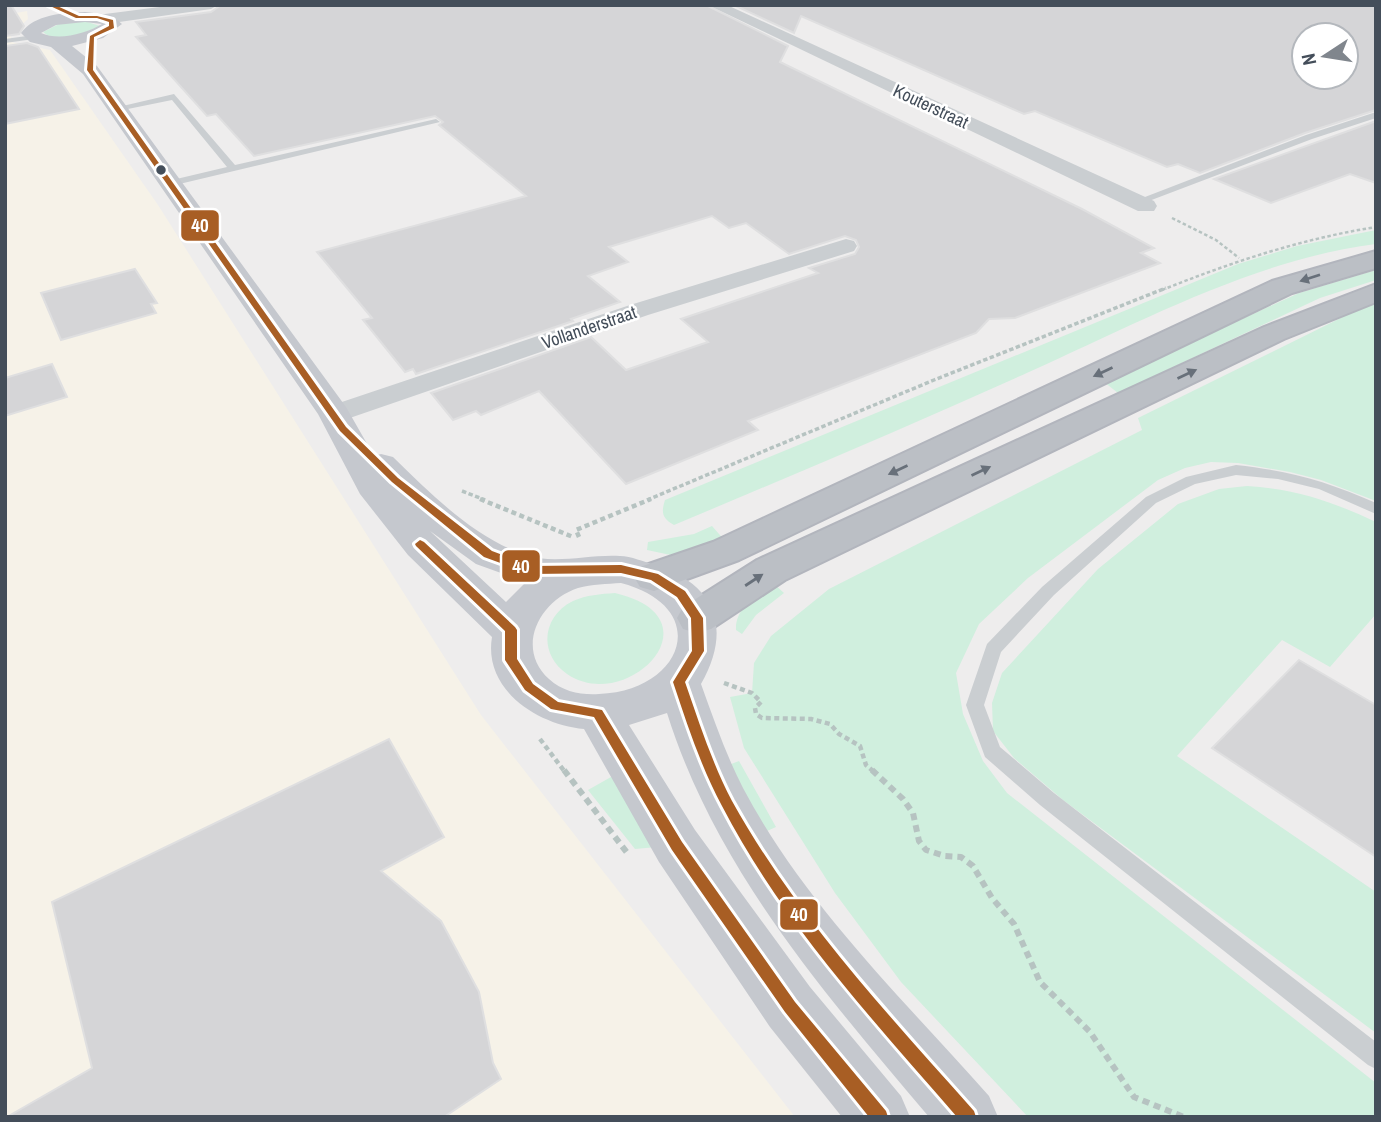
<svg xmlns="http://www.w3.org/2000/svg" width="1381" height="1122" font-family="'Archivo Narrow',sans-serif">
	<rect width="100%" height="100%" fill="#eeeded"/>
	<path fill="#f6f2e8" d="M27,11L28,19L11,35V42L50,50L158,205L481,715L795,1117H5V15Z"/>
	<path fill="#d0efde" d="M81,20L100,26C84,33 58,45 43,32L59,24Z
		M1376,230V244C1256,259 1138,323 1029,372C912,425 793,475 674,525C662,518 661,513 665,500L1238,264L1297,246Z
		M1376,270V280L1320,298L1118,393L1104,382L1299,293Z
		M1376,304V501L1321,480L1290,472L1238,463L1211,462L1185,468L1158,480L1028,578L979,624L956,673L963,714L983,761L1007,793L1376,1083V1117H1028L901,982L835,893L744,748L730,697L752,693L754,663L771,636L829,589L1142,430L1138,418L1359,309Z
		M1247,486C1297,489 1331,501 1376,522V614L1330,667L1282,640L1177,756L1376,892V1033L1063,800L1014,758L993,731L992,703L1002,673L1098,569L1178,504L1219,489Z
		M712,526L726,542L680,557L647,550L648,542L694,534Z
		M774,584L784,593L756,615L742,634L736,630C735,607 757,596 774,584Z
		M615,593C722,618 627,715 567,674C538,654 542,616 573,601C587,595 600,594 615,593Z
		M739,761L776,827L760,834L726,766Z
		M618,773L657,847L635,849L588,790Z"/>
	<path fill="#d5d5d7" stroke="#dfdfe0" stroke-width="2" fill-rule="evenodd" d="M5,5H11L24,26L19,34L5,36Z
		M221,5H706L788,46L780,62L1082,209L1154,248L1141,253L1160,263L1015,318L989,319L976,333L748,421L758,430L626,484L539,391L481,415L476,411L453,420L431,393L591,337L626,370L708,342L681,319L818,273L809,268L855,254L859,247L856,240L845,236L789,254L746,223L729,228L712,216L609,247L628,262L588,276L620,302L571,319L573,321L416,374L413,369L405,372L363,320L372,318L317,252L526,196L439,125L443,122L435,116L254,156L216,114L207,116L136,37L146,35L136,22L211,12Z
		M734,5H1376V110L1305,133L1200,173L1178,164L1167,167L1035,111L1024,114L801,16L794,33ZM1304,35H1346V77H1304Z
		M27,43L38,47L79,109L5,124V46Z
		M1376,121V183L1350,174L1271,203L1214,179Z
		M135,269L157,303L151,304L156,313L61,340L41,293Z
		M52,364L67,397L5,416V378Z
		M1299,660L1376,705V857L1212,748Z
		M389,739L444,837L381,871L441,921L479,992L493,1063L501,1079L444,1117H7L92,1068L52,902Z"/>
	<g fill="none" stroke-linecap="round" stroke-linejoin="round">
		<g stroke="#b2b5bd" stroke-width="4">
			<path id="motorway" d="M1376,251V268L1292,293L739,560L654,591L640,587L634,577L640,567L713,542L1272,281Z
				M1376,284V302L1284,339L785,580L711,629L697,633L683,629L677,618L683,607L757,560L1264,327Z"/>
		</g>
		<path stroke="#b6c3c1" stroke-width="2.5" stroke-dasharray="3.5 2.5" stroke-linecap="butt" d="M1172,218L1216,240L1239,258
			M1162,290C1232,262 1301,239 1376,227"/>
		<path stroke="#b6c3c1" stroke-width="3.5" stroke-dasharray="4.5 2.5" stroke-linecap="butt" d="M462,491L485,500
			M647,500L934,380L1166,288"/>
		<path stroke="#b6c3c1" stroke-width="4.5" stroke-dasharray="5 3.5" stroke-linecap="butt" d="M480,499L573,537
			M579,537L576,530L651,499
			M724,683L752,693L761,702L755,708L756,714L762,718L811,719L830,724L839,734L860,746L866,765L874,772
			M540,739L565,772"/>
		<path stroke="#b6c3c1" stroke-width="6" stroke-dasharray="7 5" stroke-linecap="butt" d="M564,770L628,854
			M872,770L903,799L913,813L919,841L926,850L945,856L961,857L973,866L992,898L1014,924L1040,982L1090,1032L1134,1097L1184,1117"/>
		<path fill="#caced1" fill-rule="evenodd" d="M34,35V39L5,43V39Z
			M174,94L235,165L436,119L440,122L171,186L166,183L168,181L227,167L172,100L118,111L114,108Z
			M1376,112V118L1312,139L1141,204L1132,202L1306,135Z
			M1236,465C1290,471 1326,481 1376,503V514L1319,489L1278,479L1236,475L1195,484L1156,503L1054,595L1001,652L984,705L1000,747L1054,793L1376,1042V1069L1368,1065L1040,805L985,757L966,705L987,644L1042,587L1146,497L1186,477Z"/>
		<path fill="#caced1" fill-rule="evenodd" d="M175,5H218L211,9L105,24L97,19L105,14Z
			M708,5H727L1154,201L1157,206L1154,211H1138Z
			M846,239L854,241L857,246L854,251L648,315L344,420L334,422L324,420L320,414L324,408L630,305Z"/>
		<path fill="#c5c8ce" fill-rule="evenodd" d="M85,12L111,15L122,24L103,38L72,46L97,66L346,407L374,456L381,454L393,457C431,494 473,537 525,555C555,565 589,554 620,556C631,556 644,562 655,565C717,584 732,630 701,684C714,720 726,755 743,788C804,904 903,999 989,1096L998,1117H929C825,994 716,869 667,713L629,725L695,830L810,987L901,1096L910,1117H842L770,1027L659,862L584,729C538,725 483,690 492,637L408,555L360,494L318,414L83,74L51,47L30,42L21,33C35,14 63,13 85,12ZM85,22L102,24C85,34 59,41 41,33L56,25ZM430,531L476,564L526,582L506,602ZM621,583C714,608 683,691 599,694C581,695 563,692 549,679C515,648 539,601 578,588C592,584 607,584 621,583Z"/>
		<use href="#motorway" fill="#bbbfc5" fill-rule="evenodd"/>
		<g stroke="#fff" stroke-width="6">
			<path id="bus-1" d="M48,5H55L79,16H97L113,20L114,28L94,37L93,70L346,427L398,478L492,551L532,566L621,565L658,574L685,591L703,618L704,651L685,682C699,722 712,763 732,801C796,916 887,1013 974,1111L976,1117H957C872,1019 782,922 722,806C701,767 687,724 673,682L692,651L691,618L677,597L651,580L621,573L531,574L484,557L392,482L340,431L87,70L90,36L109,26V22L97,18H76Z
				M420,540L424,542L515,627L517,630V659L533,684L558,702L602,710L682,842L795,1002L886,1111L888,1117H869L785,1012L672,850L594,717L551,709L525,690L505,660V631L416,546L415,544Z"/>
		</g>
		<use href="#bus-1" fill="#a85e24" fill-rule="evenodd"/>
	</g>
	<defs><path id="oneway-solid" d="M-6-.8H1V-3.2L6.5 0L1 3.2V.8H-6Z" transform="scale(1.75)"/></defs>
	<g fill="#68707a">
		<use href="#oneway-solid" transform="translate(1310 278) rotate(162)"/>
		<use href="#oneway-solid" transform="translate(1103 372) rotate(155)"/>
		<use href="#oneway-solid" transform="translate(1187 374) rotate(-25)"/>
		<use href="#oneway-solid" transform="translate(898 470) rotate(155)"/>
		<use href="#oneway-solid" transform="translate(981 471) rotate(-25)"/>
		<use href="#oneway-solid" transform="translate(754 580) rotate(-33)"/>
	</g>
	<circle fill="#444e5a" stroke="#fff" stroke-width="2.5" cx="161" cy="170" r="6"/>
	<g text-anchor="middle" dominant-baseline="central" stroke-width="5" stroke-linejoin="round" paint-order="stroke">
		<g font-size="18" fill="#444e5a" stroke="#fff">
			<text transform="translate(931 106) rotate(25)">Kouterstraat</text>
			<text transform="translate(589 327) rotate(-19)">Vollanderstraat</text>
		</g>
	</g>
	<g stroke="#fff" stroke-width="2.5">
		<rect x="180" y="209" width="40" height="33" rx="7" fill="#a85e24"/>
		<rect x="501" y="549" width="40" height="34" rx="7" fill="#a85e24"/>
		<rect x="779" y="898" width="40" height="33" rx="7" fill="#a85e24"/>
	</g>
	<g font-size="19" text-anchor="middle" font-weight="bold" fill="#fff">
		<text x="200" y="232">40</text>
		<text x="521" y="573">40</text>
		<text x="799" y="921">40</text>
	</g>
	<rect width="1381" height="1122" fill="none" stroke="#444e5a" stroke-width="14"/>
	<g transform="translate(1325 56) rotate(258)"><circle r="33" fill="#ffffff" stroke="#b4b8bd" stroke-width="2"/>
	<path d="M0-5L12 26L0 18L-12 26Z" fill="#80868d"/>
	<text y="-10" font-size="19" font-weight="bold" text-anchor="middle" fill="#444e5a">N</text>
	</g>
</svg>
